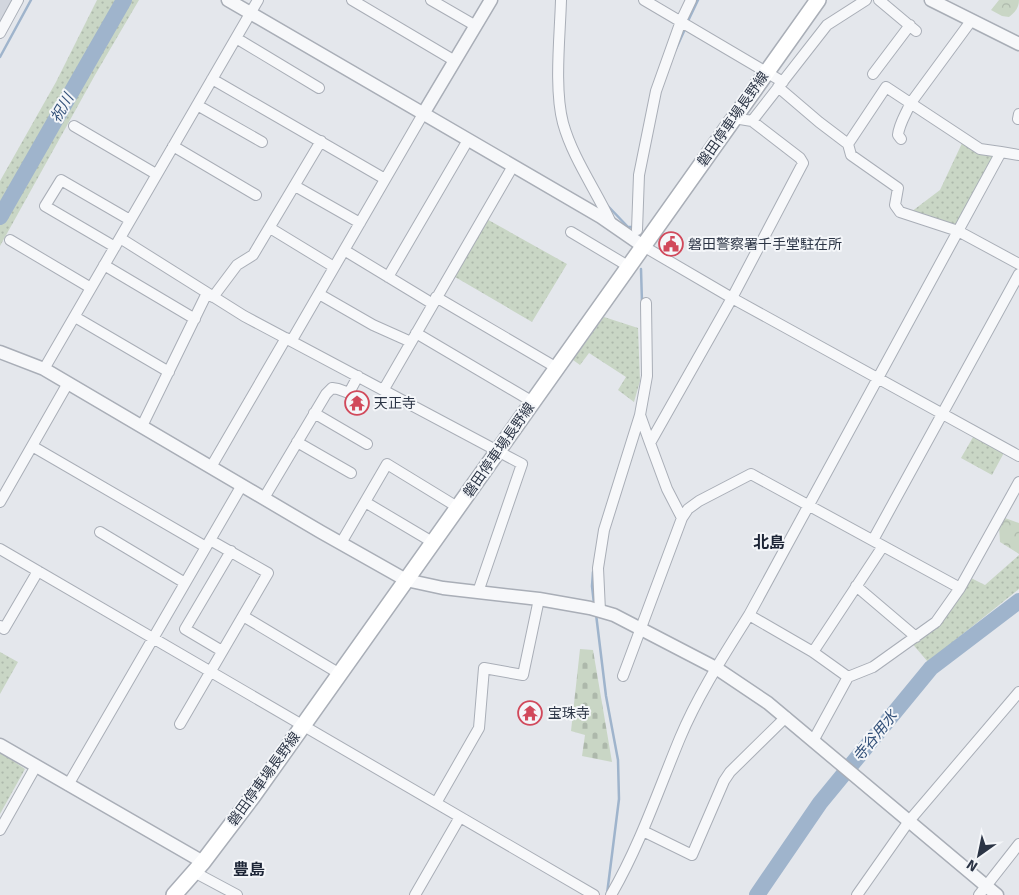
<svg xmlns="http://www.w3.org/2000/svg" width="1019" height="895" font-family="Signika,'Noto Sans JP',sans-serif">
	<defs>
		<pattern id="grass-dots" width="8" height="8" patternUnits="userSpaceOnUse" patternTransform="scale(1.25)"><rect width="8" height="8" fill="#c9d6c5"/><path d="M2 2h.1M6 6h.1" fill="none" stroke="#adb8ab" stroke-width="1.8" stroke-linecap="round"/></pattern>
		<pattern id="forest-crowns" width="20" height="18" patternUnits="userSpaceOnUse" patternTransform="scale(1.25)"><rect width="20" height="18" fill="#c9d6c5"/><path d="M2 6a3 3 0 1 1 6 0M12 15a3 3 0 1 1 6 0" fill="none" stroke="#adb8ab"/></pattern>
		<pattern id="cemetery-stones" width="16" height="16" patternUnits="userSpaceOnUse" patternTransform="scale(1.25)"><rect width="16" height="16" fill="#c9d6c5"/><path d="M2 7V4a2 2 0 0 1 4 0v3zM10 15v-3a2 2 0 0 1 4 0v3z" fill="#adb8ab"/></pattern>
	</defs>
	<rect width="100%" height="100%" fill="#e4e7ec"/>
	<path fill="#d2d6de" d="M0,0H13L0,23Z"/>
	<path fill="url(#grass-dots)" d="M97,0H139L95,75L0,246V181L56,82Z
		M964,139L1001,152L957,231L907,215L940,190Z
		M483,217L567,264L532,322L450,274Z
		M604,317L638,328L640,381L634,402L618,390L626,377L589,353L580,365L573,360Z
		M976,432L1006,449L992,475L961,458Z
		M1019,555V589L928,662L910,641L941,616L967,576L985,585Z
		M0,652L18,662L0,694Z
		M0,752L25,769L0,814Z"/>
	<path fill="url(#forest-crowns)" d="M999,0H1019C1019,8 1015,12 1009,17L1002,16L991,10Z
		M1005,518L1019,523V554L1000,542L999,526Z"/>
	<path fill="url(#cemetery-stones)" d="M580,649L593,650L612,762L582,756L585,735L571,731Z"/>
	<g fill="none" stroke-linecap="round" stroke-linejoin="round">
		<path stroke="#9fb4cc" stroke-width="2.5" d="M688,21L698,0
			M675,51L685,29
			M0,57L31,0
			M606,204L628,227H634
			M641,269L642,303
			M593,572L592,586L594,604
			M596,614L606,696L618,760L619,799L607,894"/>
		<path stroke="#9fb4cc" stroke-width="16" d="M0,217L124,0
			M757,895L820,803L931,668L1019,601"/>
		<g stroke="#a9aeb7" stroke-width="12">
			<path id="minor" d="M352,0L455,61
				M431,0L476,26
				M561,0C560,36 554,89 563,123C573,159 596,190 611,223
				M644,0L783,82
				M879,0L916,31
				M0,33L18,0
				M236,38L319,88
				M873,74L910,25
				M212,79L385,179
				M778,87L819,122L848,144L851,155L898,188L895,205L900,212L958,231L1019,264
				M197,105L262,142
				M1018,119L1019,114
				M752,121L827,25L866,0
				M74,126L156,174
				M901,139L898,135C899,124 906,114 910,104L971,21
				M173,146L256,195
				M1001,152L1019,155
				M295,186L360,223
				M270,228L334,267
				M637,230L639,175L656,91L681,21L691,0
				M571,232L628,266
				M120,238L244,316L522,464L478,592
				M10,240L91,288
				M643,246L732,298L1019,456
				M115,247L45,206L61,180L130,220
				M344,250L433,304
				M104,265L195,319
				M388,277L468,140
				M319,294L373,325L411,342
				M213,297L237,265L253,255L321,141
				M436,297L557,368
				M75,317L169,372
				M416,333L533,402
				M292,340L423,114
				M44,369L258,0
				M384,389L513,166
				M314,413L367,444
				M640,415L650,443
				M142,426L207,293
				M297,442L351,473
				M32,446L206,547
				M211,467L286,338
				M264,498L326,394L332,388L338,389L349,393L358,376
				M0,502L68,383
				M365,502L434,543
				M682,518L667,489L650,443L732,298L803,163L800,158L752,121L734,118
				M100,532L185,583
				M873,540L1019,274
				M341,543L387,464L459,508
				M0,549L594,895
				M856,586L916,637
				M600,611L598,568L604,530L640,415L647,376L646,303
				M749,615L813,652L848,677
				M243,616L340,674
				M0,626L4,629L38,571
				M222,651L185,629L231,551
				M813,652L883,546
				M623,676L682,518L688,509L699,501L751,474L960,588
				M180,724L268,573L210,540
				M813,741L848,677L873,667L936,622L960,588L1019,482
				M68,785L242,485
				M436,803L479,728L484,668L523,675L539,599
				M0,830L36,766
				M643,831L692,855L724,781L730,772L786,717
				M194,872L237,895
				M415,895L460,817
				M611,895C640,845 658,791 680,738C698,695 724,655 749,615L1001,152L980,149L886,87L848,144
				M857,895L909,821L1019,692
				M979,895L1019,844"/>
		</g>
		<g stroke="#a9aeb7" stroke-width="15">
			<path id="tertiary" d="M228,0L601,217L643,246
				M931,0L1019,44
				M423,114L491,0
				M0,352L44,369L321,532L406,580L443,588L539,599L590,608L614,615L716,668L768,703L997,895
				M0,745L203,862"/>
		</g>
		<g stroke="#a9aeb7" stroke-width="18">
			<path id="secondary" d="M174,895L203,862L253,796L818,0"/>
		</g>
		<use href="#minor" stroke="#f7f8fa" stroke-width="10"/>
		<use href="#tertiary" stroke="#f7f8fa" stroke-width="12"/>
		<use href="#secondary" stroke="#fff" stroke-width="15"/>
	</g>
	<defs>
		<g id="civic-ring" transform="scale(1.25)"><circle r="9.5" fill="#f4f6f9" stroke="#d1495b" stroke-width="1.5"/><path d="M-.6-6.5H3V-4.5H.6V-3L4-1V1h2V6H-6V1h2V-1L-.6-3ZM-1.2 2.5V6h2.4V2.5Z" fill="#d1495b"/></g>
		<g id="temple-ring" transform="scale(1.25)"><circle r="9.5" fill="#f4f6f9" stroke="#d1495b" stroke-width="1.5"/><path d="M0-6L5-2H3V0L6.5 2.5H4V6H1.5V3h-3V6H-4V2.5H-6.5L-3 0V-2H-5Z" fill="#d1495b"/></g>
	</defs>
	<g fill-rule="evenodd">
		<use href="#civic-ring" x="671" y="244"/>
		<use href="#temple-ring" x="357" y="403"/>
		<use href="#temple-ring" x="530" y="713"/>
	</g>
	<g text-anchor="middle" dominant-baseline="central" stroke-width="4" stroke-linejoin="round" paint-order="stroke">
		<g font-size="14" fill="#2b3445" stroke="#f4f6f9">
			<text transform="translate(733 119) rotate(-55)">磐田停車場長野線</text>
			<text transform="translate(499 450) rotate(-55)">磐田停車場長野線</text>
			<text transform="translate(264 779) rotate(-54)">磐田停車場長野線</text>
		</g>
		<g font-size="14" fill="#2b3445" stroke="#f4f6f9" text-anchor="start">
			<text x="688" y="244">磐田警察署千手堂駐在所</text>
			<text x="374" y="403">天正寺</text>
			<text x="548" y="713">宝珠寺</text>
		</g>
		<g font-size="15" font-style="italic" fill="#34527a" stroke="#f4f6f9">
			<text transform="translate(62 108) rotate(-60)">祝川</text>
			<text transform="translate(875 736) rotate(-51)">寺谷用水</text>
		</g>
		<g font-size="16" font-weight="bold" fill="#1d2536" stroke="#f4f6f9">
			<text x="769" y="543">北島</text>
			<text x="249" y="870">豊島</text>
		</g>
	</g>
	<g transform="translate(979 855) rotate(213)" stroke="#f4f6f9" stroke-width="4" paint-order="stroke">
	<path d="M0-4L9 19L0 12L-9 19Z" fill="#2b3445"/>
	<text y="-8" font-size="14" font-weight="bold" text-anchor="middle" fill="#2b3445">N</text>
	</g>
</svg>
